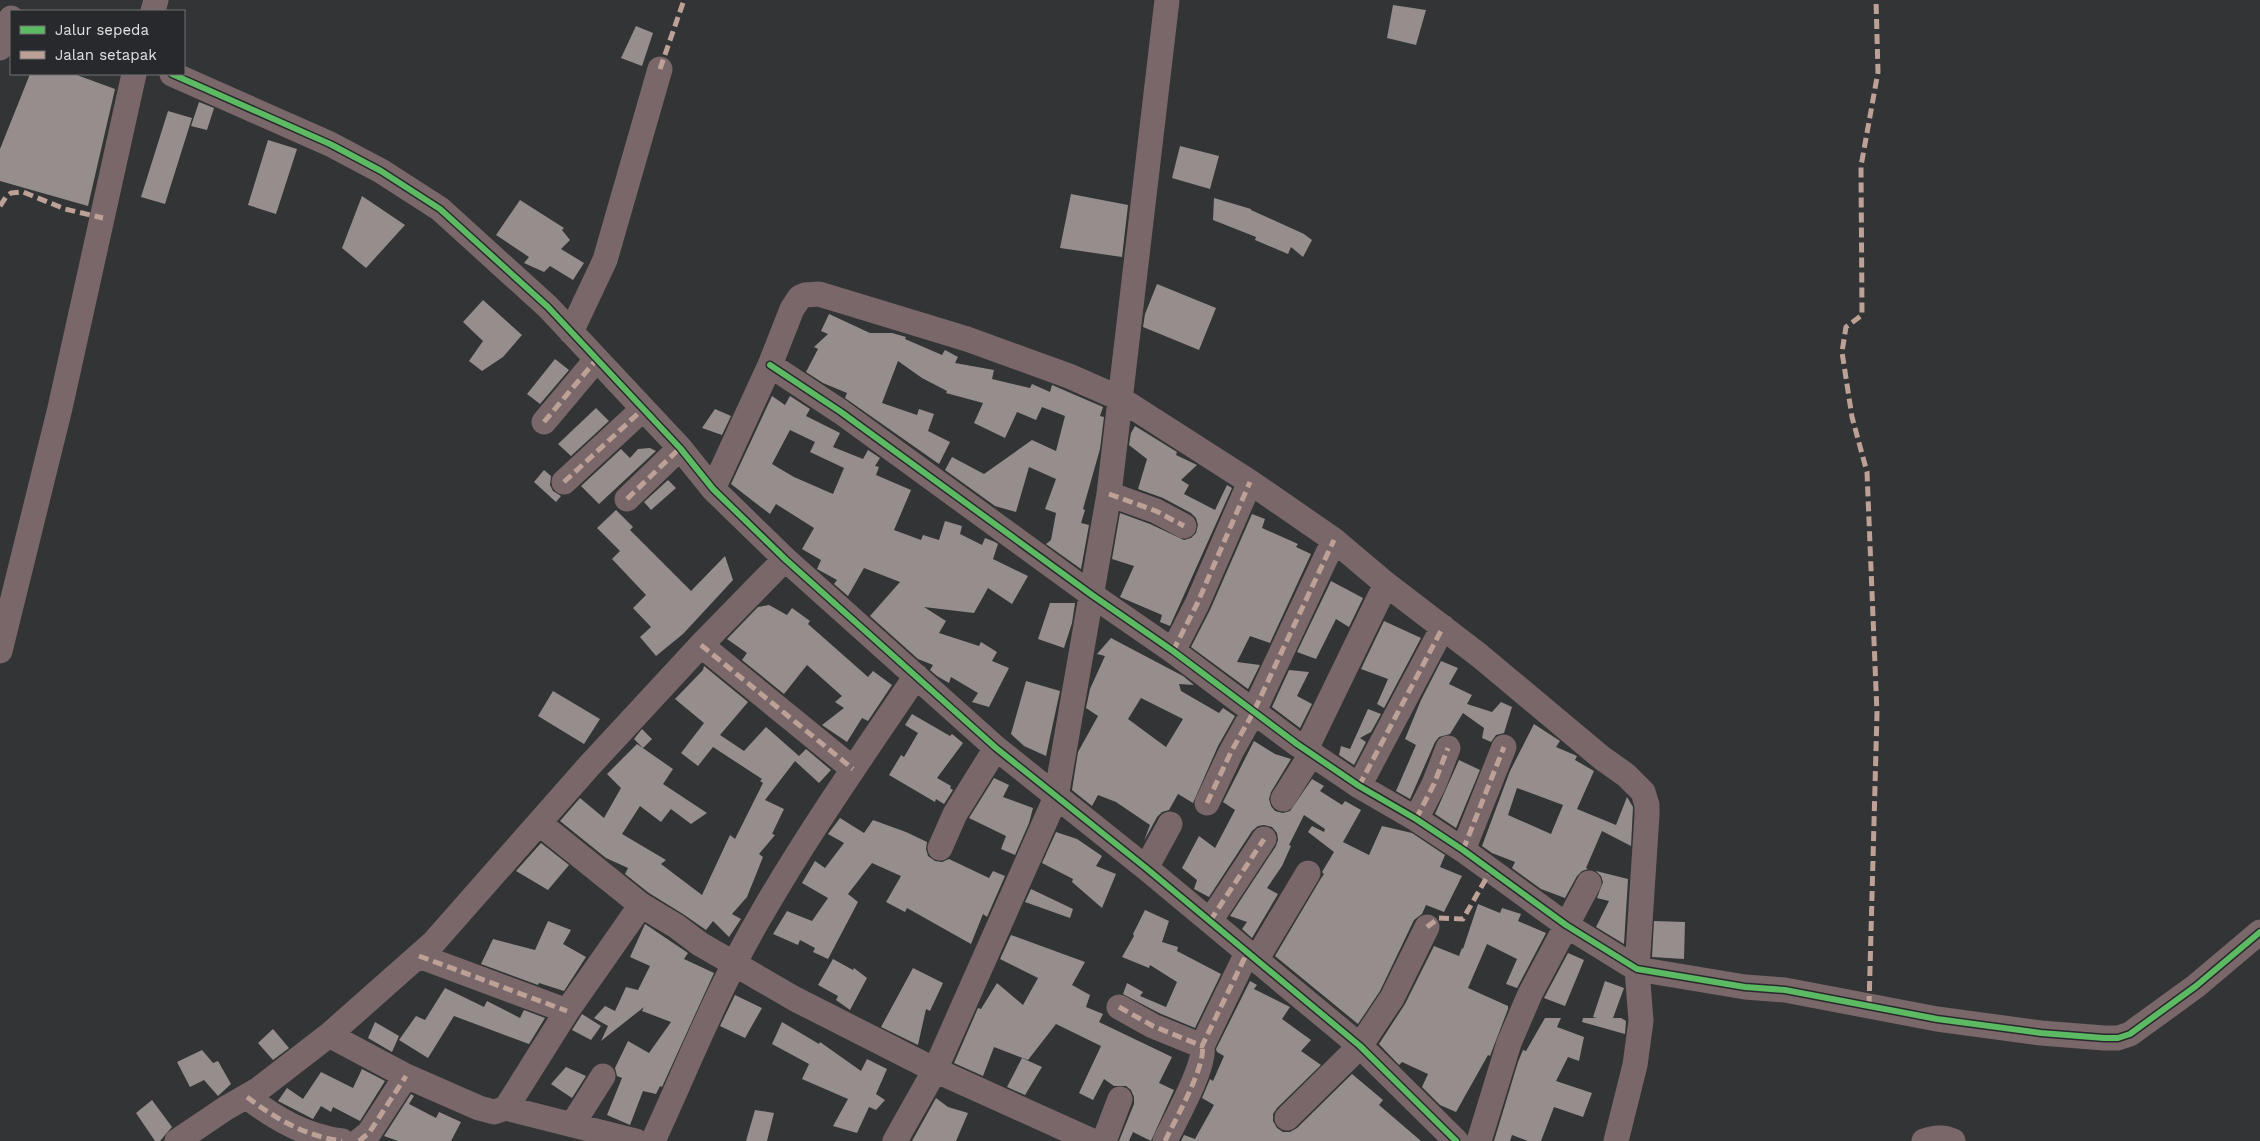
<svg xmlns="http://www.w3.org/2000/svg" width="2260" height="1141" font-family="'Work Sans',sans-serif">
	<rect width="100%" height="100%" fill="#333435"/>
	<path fill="#958e8d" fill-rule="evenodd" d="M1393,5L1426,10L1416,45L1387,38Z
		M636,26L653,33L642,66L621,58Z
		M30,74H74L115,89L88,206L0,181V149Z
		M199,102L214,108L207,130L191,126Z
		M168,111L192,118L165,204L141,197Z
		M268,140L297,149L276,214L248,205Z
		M1180,146L1219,156L1210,189L1172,178Z
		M1071,194L1128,205L1122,257L1060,248Z
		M362,196L405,225L366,268L342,248Z
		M1214,198L1251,209V210L1304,234L1312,240L1303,257L1291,247L1288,254L1255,240L1256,237L1213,220Z
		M520,200L564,228L562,230L570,240L561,249L584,263L573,280L550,266L544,272L524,263L529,257L496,235Z
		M1157,284L1216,308L1199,350L1143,327L1145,314Z
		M483,300L522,335L503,357L482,371L469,361L483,341L463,322Z
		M829,314L870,333H892L906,337L905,339L942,355L945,350L958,357L955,363L994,370L992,379L1030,388L1032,384L1050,392L1052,385L1103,407L1100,416L1104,417L1100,449L1083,509L1085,510L1081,523L1089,525L1081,569L1046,544L1051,540L1056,513L1045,509L1056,479L1029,467L1016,512L995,506L945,470L952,457L984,474L1032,440L1056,451L1065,416L1042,407L1036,420L1017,412L1005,438L974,423L983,403L946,393L947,391L922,378L898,361L882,403L917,415L919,409L934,414L928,431L950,442L939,464L845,398L847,393L823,383L806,372L818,349L814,347L828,334L821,331Z
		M555,359L569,370L540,404L527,394Z
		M772,396L785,405L790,396L810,409L806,416L840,433L833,447L863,459L868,450L880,458L875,466L879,467L876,475L911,490L894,530L921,540L923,535L939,540L945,521L962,526L960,534L982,545L985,538L995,542L998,544L993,559L1028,576L1012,604L988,588L974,613L924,607L946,621L939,633L979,646L981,642L997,652L992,661L1009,668L989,707L972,702L978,693L951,677L949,683L937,676L930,670L933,665L918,659L870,616L900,582L864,568L848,596L834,584L837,580L817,569L821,560L802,549L814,528L776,504L770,514L731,484ZM790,430L815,442L810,452L844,468L833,494L794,477L772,464Z
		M596,408L609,421L571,456L558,444Z
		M715,409L731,416L722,435L702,428Z
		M1135,426L1177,452L1176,455L1197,465L1181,480L1189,485L1184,494L1215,510L1227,485L1232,488L1170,626L1160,622L1162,615L1120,597L1134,566L1112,559L1120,513L1150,524L1184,540L1191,538L1196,533L1198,525L1196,518L1191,513L1163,498L1138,489L1147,459L1129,445L1131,433Z
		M650,448L656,451L599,504L581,486L621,449L630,458L638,449Z
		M544,470L551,476L550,485L553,491L561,496L556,502L534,482Z
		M668,480L676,488L651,510L644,502Z
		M616,510L633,527L630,530L691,591L725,556L733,580L683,634L656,656L640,637L651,627L633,608L646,595L612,559L620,551L597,528Z
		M1252,514L1265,519L1262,528L1298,544L1296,547L1311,554L1270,643L1250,636L1237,662L1260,665L1248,689L1191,647L1210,610Z
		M1331,581L1363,598L1349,627L1336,619L1316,659L1297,652Z
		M1050,603H1075L1072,623L1064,648L1038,639Z
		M769,605L787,615L792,608L810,621L808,624L868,677L873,671L892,685L868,721L862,718L847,742L822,725L844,708L835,702L842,696L807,665L784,694L742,660L747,653L727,639L758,607Z
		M1384,621L1421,638L1384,708L1377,704L1388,679L1361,669Z
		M1111,638L1183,676L1194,685L1179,684L1181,691L1219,713L1223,708L1235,716L1218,746L1193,803L1178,794L1169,810L1162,812L1157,817L1144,841L1150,825L1116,802L1098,795L1092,806L1072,790L1078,752L1098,716L1086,708L1090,689L1105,656L1097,654ZM1141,698L1183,719L1166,747L1128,719Z
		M1441,661L1458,668L1449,684L1472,695L1467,704L1492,712L1501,702L1512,707L1504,733L1496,735L1491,742L1482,738L1484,728L1463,713L1450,734L1439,737L1435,742L1410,799L1396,791L1416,745L1405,739L1421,700Z
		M704,666L748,702L720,735L744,751L766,727L799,756L796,759L806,749L831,770L819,783L795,761L765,800L784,809L772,834L775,835L759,854L763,857L747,897L732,914L741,919L729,937L713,921L706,930L683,914L649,893L625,874L628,868L606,858L560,821L580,798L604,818L621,788L607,774L637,744L673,769L663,784L707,813L691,824L671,809L661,822L640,806L622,834L666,860L661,864L702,895L730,835L735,839L763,783L760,781L762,779L713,747L698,766L681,753L704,723L675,699L703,670Z
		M1289,670L1309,672L1297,696L1312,704L1300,728L1272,707Z
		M1026,681L1060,691L1046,756L1024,746L1011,734Z
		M553,691L600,719L584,744L538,716Z
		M1368,709L1381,714L1371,732L1360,738L1366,742L1354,765L1339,755L1341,746L1350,749Z
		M912,714L950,736L952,734L963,743L937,778L951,786L950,788L953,790L944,804L936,799L935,802L889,775L901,755L904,757L918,733L905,725Z
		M1534,724L1560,741L1556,747L1577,756L1575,760L1594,771L1577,809L1616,825L1627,797L1633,807L1631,846L1602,831L1586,868L1588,869L1582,871L1577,876L1565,898L1541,889L1512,868L1515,862L1492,853L1482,846L1510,771ZM1517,788L1563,805L1551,834L1508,815Z
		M642,729L652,739L643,748L634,739Z
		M1254,741L1275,754L1291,759L1271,792L1269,799L1271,806L1275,811L1283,813L1290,811L1312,779L1324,786L1320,791L1342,805L1345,801L1361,810L1343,842L1369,855L1382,826L1412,833L1445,855L1440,867L1462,876L1444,912L1426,905L1422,914L1414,920L1380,991L1358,1024L1275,956L1320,880L1324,874L1322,872L1334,852L1308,832L1312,826L1324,832L1325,829L1304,815L1289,845L1291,846L1282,866L1267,888L1278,894L1252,938L1242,929L1247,922L1230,916L1276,846L1278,840L1277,833L1272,827L1264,825L1258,826L1252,831L1209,897L1194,889L1197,880L1182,868L1199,836L1215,848L1235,810L1223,802Z
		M1459,760L1480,770L1456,828L1435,814Z
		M994,778L1009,785L1003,797L1033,808L1029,823L1015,855L1001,849L1006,836L969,818Z
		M840,818L864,833L873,820L906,832L927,842L926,849L928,856L935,861L942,862L949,859L989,878L993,871L1005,876L987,917L983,914L971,944L907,908L905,912L886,902L901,876L872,863L848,894L858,902L828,959L813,952L815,948L800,940L798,945L773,934L787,911L812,921L828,898L802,883L815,861L825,868L844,843L828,834Z
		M1056,832L1077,839L1102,856L1096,866L1116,874L1102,908L1072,882L1073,879L1042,863Z
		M541,843L569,865L548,890L516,871Z
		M1596,871L1628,879L1624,944L1596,927L1609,901L1597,898L1603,882L1601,876Z
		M1031,889L1073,909L1070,918L1025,902Z
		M1478,904L1500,913L1502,908L1521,914L1518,921L1546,933L1517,988L1506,984L1517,959L1487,944L1468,988L1508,1006V1009L1490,1056L1488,1055L1456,1112L1440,1105L1422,1087L1428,1074L1402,1062L1399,1065L1379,1044L1405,1004L1434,946L1459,956L1462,948L1463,949Z
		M1145,910L1169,921L1162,942L1178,947L1177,951L1221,974L1195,1028L1159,1013L1123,994L1127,983L1143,992L1140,996L1166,1007L1177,982L1150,965L1149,968L1122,957L1134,936L1133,934Z
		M548,921L571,930L563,944L586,957L564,991L539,983L538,985L481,964L493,939L535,950Z
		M1654,921L1685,922L1684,959L1652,957Z
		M645,924L688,953L684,959L714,973L662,1087L660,1086L656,1094L643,1091L630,1125L607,1115L622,1078L617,1076L615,1068L628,1041L649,1053L671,1022L642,1011L644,1007L601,1041L608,1026L594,1018L605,1006L615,1011L626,987L638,990L650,966L630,957Z
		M1011,935L1085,962L1072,985L1090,995L1086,1007L1103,1014L1099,1022L1172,1057L1159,1083L1174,1090L1151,1141L1133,1132L1129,1141H1119L1134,1104V1097L1131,1090L1126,1086H1114L1104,1079L1093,1100L1079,1093L1101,1046L1056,1024L1028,1060L994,1047L983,1076L954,1063L978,1008L981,1009L997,983L1023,1005L1038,978L1000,959Z
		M1568,953L1584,960L1565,1006L1544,998Z
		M833,959L853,970L854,968L867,978L850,1010L836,1000L838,996L818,985Z
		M913,968L943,983L930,1011L926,1009L918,1045L881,1027Z
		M1250,981L1257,985L1254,989L1290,1007L1282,1019L1311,1040L1301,1051L1321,1065L1277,1108L1273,1114V1121L1277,1128L1283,1132H1290L1297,1128L1352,1074L1383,1100L1379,1105L1421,1141H1181L1184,1135L1195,1139L1214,1105L1202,1098L1210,1079L1213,1081L1224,1056L1217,1052L1216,1049Z
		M1605,981L1624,988L1613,1018H1621L1626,1021L1625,1034L1582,1022L1583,1018H1597L1593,1017Z
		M445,988L484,1007L487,1001L520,1018L524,1010L545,1018L529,1044L454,1016L428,1058L399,1040L416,1016L425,1020Z
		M735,995L762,1008L745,1038L720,1026Z
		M582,1014L601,1026L591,1040L572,1030Z
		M1545,1018H1561L1557,1027L1584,1037L1579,1061L1568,1057L1556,1081L1592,1093L1583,1117L1554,1107L1541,1141H1528L1512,1135L1510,1141H1494L1518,1062L1523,1050L1526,1051Z
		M375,1022L399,1036L392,1052L368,1038Z
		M782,1022L819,1044L820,1042L861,1071L867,1059L887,1069L876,1094L885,1100L876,1110L869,1107L857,1133L833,1126L848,1099L802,1079L809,1064L772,1044Z
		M273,1029L289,1048L273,1060L258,1043Z
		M202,1050L213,1063L218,1061L231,1084L218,1096L204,1080L190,1087L177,1062Z
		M1022,1058L1042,1067L1025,1095L1007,1087Z
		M566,1067L586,1076L572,1098L551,1084Z
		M362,1069L385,1081L360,1121L333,1107L331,1112L321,1106L313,1119L278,1101L287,1088L303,1099L321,1072L353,1088Z
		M411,1094L414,1096L409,1104L436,1118L439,1112L461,1122L451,1141H398L384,1136Z
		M936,1098L948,1107L968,1113L956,1141H912Z
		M152,1100L172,1127L160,1141H155L136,1113Z
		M755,1110L774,1113L767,1141H746Z"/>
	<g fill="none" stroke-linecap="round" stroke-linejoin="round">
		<path stroke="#79676a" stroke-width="25" d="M153,11L156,0
			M0,48L11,18
			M172,74L330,144L381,171L440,209L548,307L680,448L713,489L785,559L996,748L1146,868L1360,1046L1456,1141
			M571,332L605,260L660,69
			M770,365L841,412L1092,595L1173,651L1297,744L1359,786L1416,819L1463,850L1566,925L1637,969L1745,987L1785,990L1937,1019L2041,1033L2104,1038H2118L2130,1034L2196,986L2260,932
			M544,422L596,360
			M564,482L643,409
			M713,489L770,365L792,309L800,297L805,295L819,294L967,339L1069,376L1119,398L1250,482L1334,540L1386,584L1480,656L1602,758L1626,775L1643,792L1647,805V815L1637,969L1641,1021L1635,1065L1616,1141
			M1109,494L1156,511L1184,526
			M627,499L680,448
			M701,645L853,769
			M0,651L60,408L134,74
			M1173,651L1197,604L1250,482
			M1306,749L1386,584
			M1359,786L1443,627
			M1283,799L1312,753
			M1207,803L1231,752L1254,711L1334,540
			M1416,819L1434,784L1448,748
			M539,823L641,905L676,926L700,944L795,999L935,1070L1092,1141
			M940,848L955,814L996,748
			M1463,850L1504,747
			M1146,868L1170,824
			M1210,921L1264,839
			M419,956L567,1011
			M1256,960L1308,873
			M1119,1007L1153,1026L1202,1046L1247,953
			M329,1035L406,1076L479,1108L494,1112L506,1108L567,1011L641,905
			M247,1097C276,1119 305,1136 342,1141
			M506,1108L636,1141
			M1287,1118L1360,1046L1392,998L1427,927
			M572,1125L603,1076
			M177,1141L226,1108L259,1089L329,1035L434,942L589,766L701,645L785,559
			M359,1141L369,1133L406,1076
			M653,1141C688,1065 719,986 761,915C808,833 863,755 916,676
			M895,1141L935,1070L1056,797L1109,494L1167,0
			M1104,1141L1120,1099
			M1165,1141C1174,1122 1207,1064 1202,1046
			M1479,1141L1509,1043L1530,994L1589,883
			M1924,1141C1934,1138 1943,1136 1953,1141"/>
		<path stroke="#bda197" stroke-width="5" stroke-dasharray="10 5" stroke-linecap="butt" d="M660,69L684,0
			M0,206L6,197L11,193L23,192L65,209L103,218
			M544,422L596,360
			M564,482L643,409
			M1109,494L1156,511L1184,526
			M627,499L680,448
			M701,645L853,769
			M1173,651L1197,604L1250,482
			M1359,786L1443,627
			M1207,803L1231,752L1254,711L1334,540
			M1416,819L1434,784L1448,748
			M1463,850L1504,747
			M1210,921L1264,839
			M1427,927L1439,918L1463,919L1491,870
			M419,956L567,1011
			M1869,1006L1877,713L1867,472L1852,417L1842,352L1846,327L1862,315L1861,166L1878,72L1876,0
			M1119,1007L1153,1026L1202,1046L1247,953
			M247,1097C276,1119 305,1136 342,1141
			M359,1141L369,1133L406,1076
			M1165,1141C1174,1122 1207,1064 1202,1046"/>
		<g stroke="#28292c" stroke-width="9">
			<path id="cycleway" d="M172,74L330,144L381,171L440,209L548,307L680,448L713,489L785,559L996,748L1146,868L1360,1046L1456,1141
				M770,365L841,412L1092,595L1173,651L1297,744L1359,786L1416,819L1463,850L1566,925L1637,969L1745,987L1785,990L1937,1019L2041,1033L2104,1038H2118L2130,1034L2196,986L2260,932"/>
		</g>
		<use href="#cycleway" stroke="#5cba63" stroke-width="6"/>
	</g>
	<rect x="10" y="10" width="175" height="65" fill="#28292c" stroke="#727375"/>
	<rect x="20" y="26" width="25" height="8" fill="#5cba63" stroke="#727375"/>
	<text x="55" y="35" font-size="15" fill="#e0e1e3">Jalur sepeda</text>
	<rect x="20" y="51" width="25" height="8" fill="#bda197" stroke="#727375"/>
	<text x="55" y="60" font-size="15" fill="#e0e1e3">Jalan setapak</text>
</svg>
